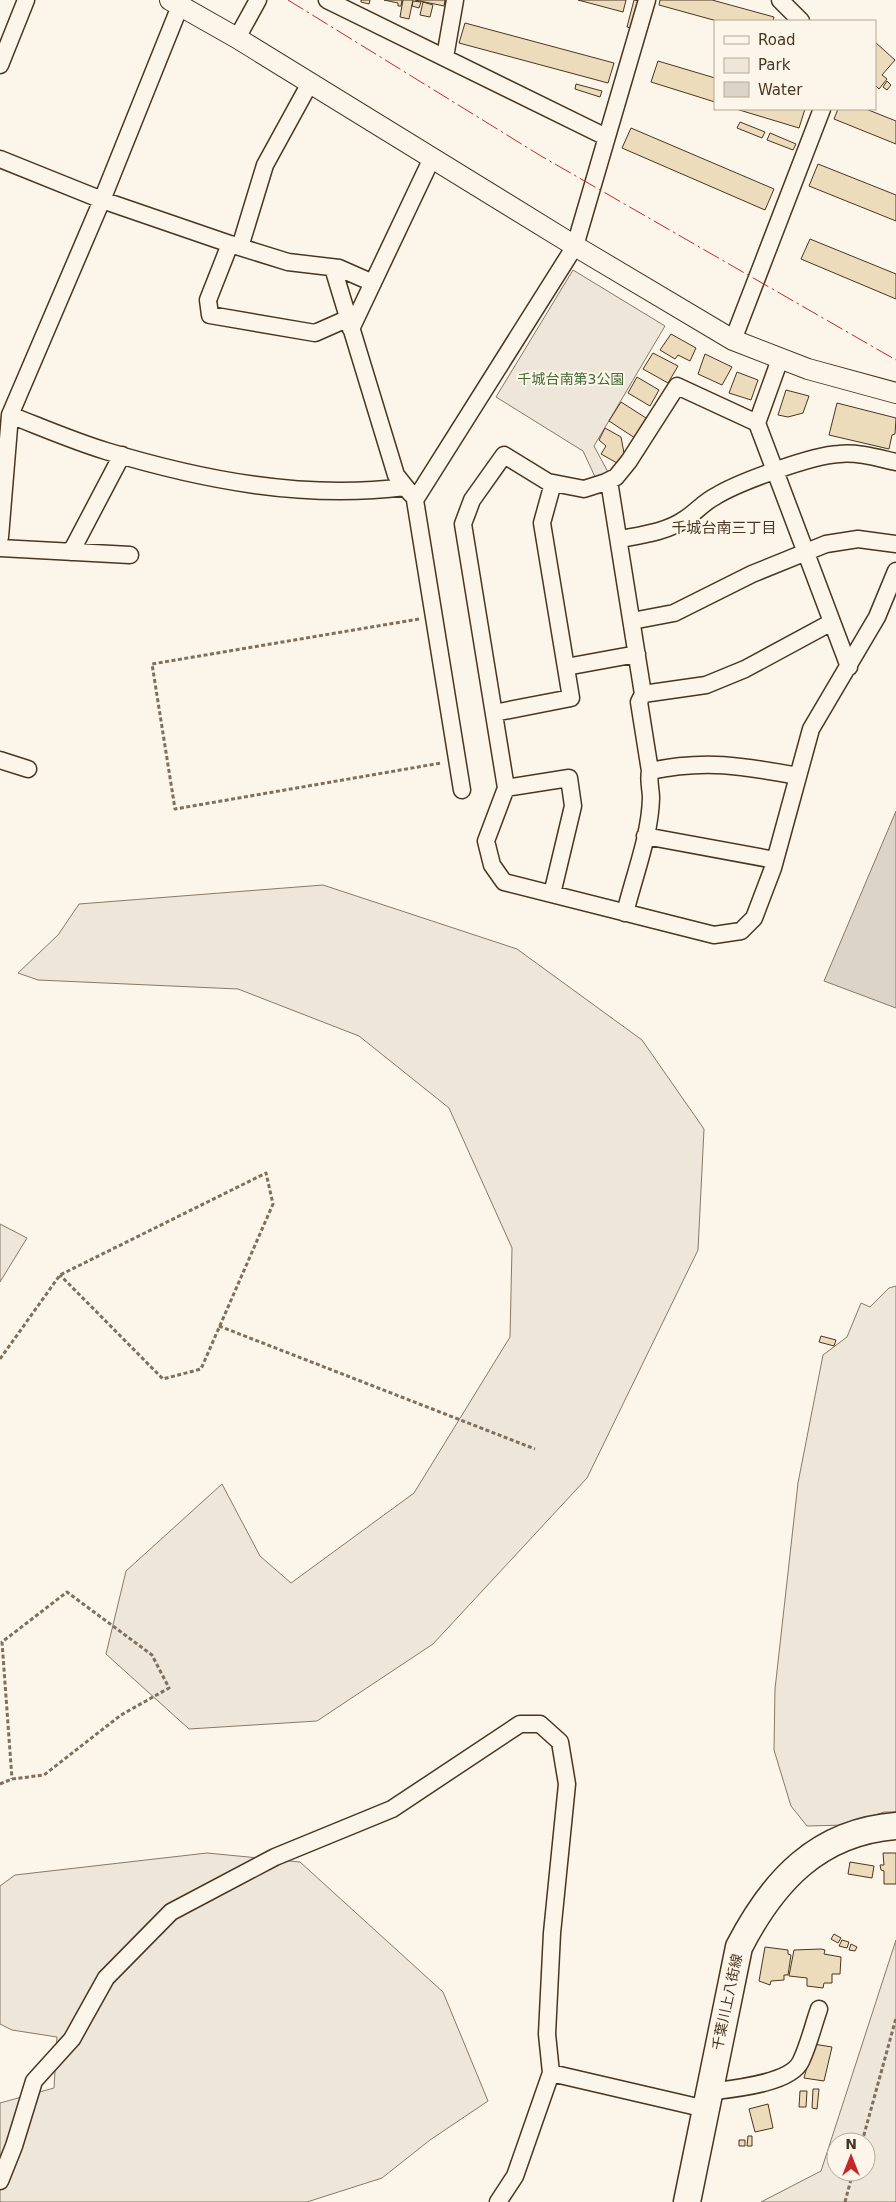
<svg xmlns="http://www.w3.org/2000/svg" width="896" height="2202" font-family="'DejaVu Sans','Noto Sans JP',sans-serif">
	<rect width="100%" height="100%" fill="#fbf6e9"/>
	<path fill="#ede6d9" stroke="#887966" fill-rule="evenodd" d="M573,270L665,326L594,446L609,474L597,481L583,451L496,397Z
		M323,885L517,949L642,1040L704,1129L698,1250L587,1478L433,1644L317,1721L189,1729L106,1654L126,1571L222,1484L260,1556L291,1583L414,1493L510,1337L512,1248L449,1108L359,1036L238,989L38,980L18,973L58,935L79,904Z
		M0,1224L27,1238L0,1282Z
		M896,1286V1812H884L846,1825L807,1826L791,1806L774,1750L775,1689L798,1483L823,1355L847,1337L861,1303L870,1307L889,1288Z
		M207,1853L300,1862L443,1992L488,2101L430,2140L382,2178L307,2202H0V2103L54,2088L57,2037L12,2030L0,2024V1886L15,1875Z
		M896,1940V2202H761L821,2171ZM836,2142H866V2172H836Z"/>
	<path fill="#dcd4c6" stroke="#887966" d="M896,811V1008L824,981Z"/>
	<path fill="#ecdcbc" stroke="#4a3520" d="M361,0H370L369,4L361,2Z
		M384,0H402L401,6H398V3Z
		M403,0H413L409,19L400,17Z
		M415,0H445L444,6Z
		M578,0H626L623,12Z
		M634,0L639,1L631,28L627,27Z
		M660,0H712L774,17L773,21H717L659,5Z
		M413,1L421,2L419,8L412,6Z
		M423,2L433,5L430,17L420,15Z
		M465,23L614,63L608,83L459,43Z
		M875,42L895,60L882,75L887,79L879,89L875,85Z
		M658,61L715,78V102L651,82Z
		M887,81L891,85L887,90L883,87Z
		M576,84L602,91L600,97L575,89Z
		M736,109H805L799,128Z
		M838,109H866L896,121V144L834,119Z
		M740,122L765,132L762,138L737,128Z
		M631,128L774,189L765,210L622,148Z
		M770,133L796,144L793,150L767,140Z
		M818,164L896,195V221L809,186Z
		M810,239L896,274V299L801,259Z
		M671,334L696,348L690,361L678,355L675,359L660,350Z
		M653,353L678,366L668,383L643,369Z
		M705,354L732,367L722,385L698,374Z
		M737,372L758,380L751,400L729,393Z
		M637,377L659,390L650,406L628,393Z
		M786,390L809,396L803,413L788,417L778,415Z
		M621,402L646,418L635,438L609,421Z
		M837,403L896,418L895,434L892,435L889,449L829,435Z
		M605,428L621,437L624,453L617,463L601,454L606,446L599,440Z
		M821,1336L836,1340L834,1346L819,1342Z
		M883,1853H896V1884H884V1871L881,1870L880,1865H884Z
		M850,1862L874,1866L872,1878L848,1874Z
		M834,1934L841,1938L838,1943L831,1939Z
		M842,1940L849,1942L847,1948L839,1946Z
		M851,1944L857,1947L855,1951L849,1950Z
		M765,1947L788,1950V1954L791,1955L788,1975H784V1980L771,1981L770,1985L759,1981Z
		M821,1949L825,1950L824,1954L841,1957L840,1974H832V1983H824L823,1988L807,1986V1978L789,1976L794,1950Z
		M813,2044L832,2047L824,2081L804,2078Z
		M813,2089H819L817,2109L812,2108Z
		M800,2091H807L806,2107H799Z
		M768,2104L773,2128L755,2132L749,2109Z
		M748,2136H752V2146H747Z
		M739,2140H745V2146H739Z"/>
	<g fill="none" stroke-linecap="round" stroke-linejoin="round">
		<g stroke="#4a3520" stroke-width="19">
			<path id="minor" d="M327,0L606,137
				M780,0L801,21
				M237,38L258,0
				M445,57L455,0
				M0,65L26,0
				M0,159L102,200L230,244L288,262L339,268L373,283
				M230,244L208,300L210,315L315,333L349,318
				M240,247L265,165L310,83
				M333,268L396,475L411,494
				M351,329L432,158
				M733,340L822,109
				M780,359L757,423L849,667
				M10,415C41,427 73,441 106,451C202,480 304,500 405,487
				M757,423L677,386L629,461L616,477L606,482L584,489L548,482L504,455L472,500L463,524L506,788L486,841L492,865L504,882L714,935L741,931L754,918L773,868L811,729L877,617L896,571
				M609,481L643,694L639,702L650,771C648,781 651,789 651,798C650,836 634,876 625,913
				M0,537L10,415L102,200L180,6
				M620,539C641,535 667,532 685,519C696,512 704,502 716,496C739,482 813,455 839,454C858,452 878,458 896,462
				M0,548L130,555
				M71,552L122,455
				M632,621L674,613L752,574L826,544L858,539L896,544
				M566,667L637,654
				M643,694L706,685L745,669L832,622
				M494,713L571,698L542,523L553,483
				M0,760L28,769
				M650,771C706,759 743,766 798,776
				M506,788L569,778L573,806L552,894
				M462,790L415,500L575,246L647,0
				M645,836L775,860
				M551,2073L706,2109
				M708,2092C731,2089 791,2084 801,2061C809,2044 813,2026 819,2009
				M0,2181L14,2146L34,2081L72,2039L106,1978L171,1912L275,1857L392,1809L520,1724H540L560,1742L567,1784L552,1933L547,2034L551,2073L515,2176L498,2202"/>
		</g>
		<g stroke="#4a3520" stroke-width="22">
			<path id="tertiary" d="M170,0L237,38L575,246L733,340L808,369L896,393"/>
		</g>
		<g stroke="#4a3520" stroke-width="29">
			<path id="primary" d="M687,2202L739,1947C773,1881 818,1832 896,1826"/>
		</g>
		<path stroke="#7f6f5c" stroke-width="3" stroke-dasharray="4 2.5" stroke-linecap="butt" d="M419,619L152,664L175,809L441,763
			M219,1326L535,1449
			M0,1359L60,1275L266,1173L273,1204L201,1369L163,1379L60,1275
			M0,1784L12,1779L44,1775L121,1715L169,1688L152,1655L67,1592L2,1642L12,1779
			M862,2142L896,2018
			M845,2202L853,2172"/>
		<use href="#minor" stroke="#fbf6e9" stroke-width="16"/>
		<use href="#tertiary" stroke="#fbf6e9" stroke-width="20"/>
		<use href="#primary" stroke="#fbf6e9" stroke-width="26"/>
		<path stroke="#c62828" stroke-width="1" stroke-dasharray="18 4 2.5 4" stroke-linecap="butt" d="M288,0L541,156L896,360"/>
	</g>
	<g text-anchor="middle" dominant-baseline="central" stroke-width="4" stroke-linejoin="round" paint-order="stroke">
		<g font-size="14" fill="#436837" stroke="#fbf6e9">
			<text x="571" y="379">千城台南第3公園</text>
		</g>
		<g font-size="14" fill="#4a3520" stroke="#fbf6e9">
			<text transform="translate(727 2002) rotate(-78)">千葉川上八街線</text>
		</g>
		<g font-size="15" fill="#4a3520" stroke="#fbf6e9">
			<text x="724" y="528">千城台南三丁目</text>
		</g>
	</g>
	<rect x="714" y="20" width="162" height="90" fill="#fbf6e9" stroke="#b4a999"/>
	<rect x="724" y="36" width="25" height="8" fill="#fbf6e9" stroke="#b4a999"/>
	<text x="758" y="45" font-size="15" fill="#4a3520">Road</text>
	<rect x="724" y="58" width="25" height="15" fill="#ede6d9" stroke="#b4a999"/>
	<text x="758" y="70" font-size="15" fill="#4a3520">Park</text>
	<rect x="724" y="82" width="25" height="15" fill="#dcd4c6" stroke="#b4a999"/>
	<text x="758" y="95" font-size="15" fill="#4a3520">Water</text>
	<g transform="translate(851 2157)"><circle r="24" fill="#fbf6e9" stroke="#b4a999"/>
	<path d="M0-4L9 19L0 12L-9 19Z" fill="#c62828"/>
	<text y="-8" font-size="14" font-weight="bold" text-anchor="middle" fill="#4a3520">N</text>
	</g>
</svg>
